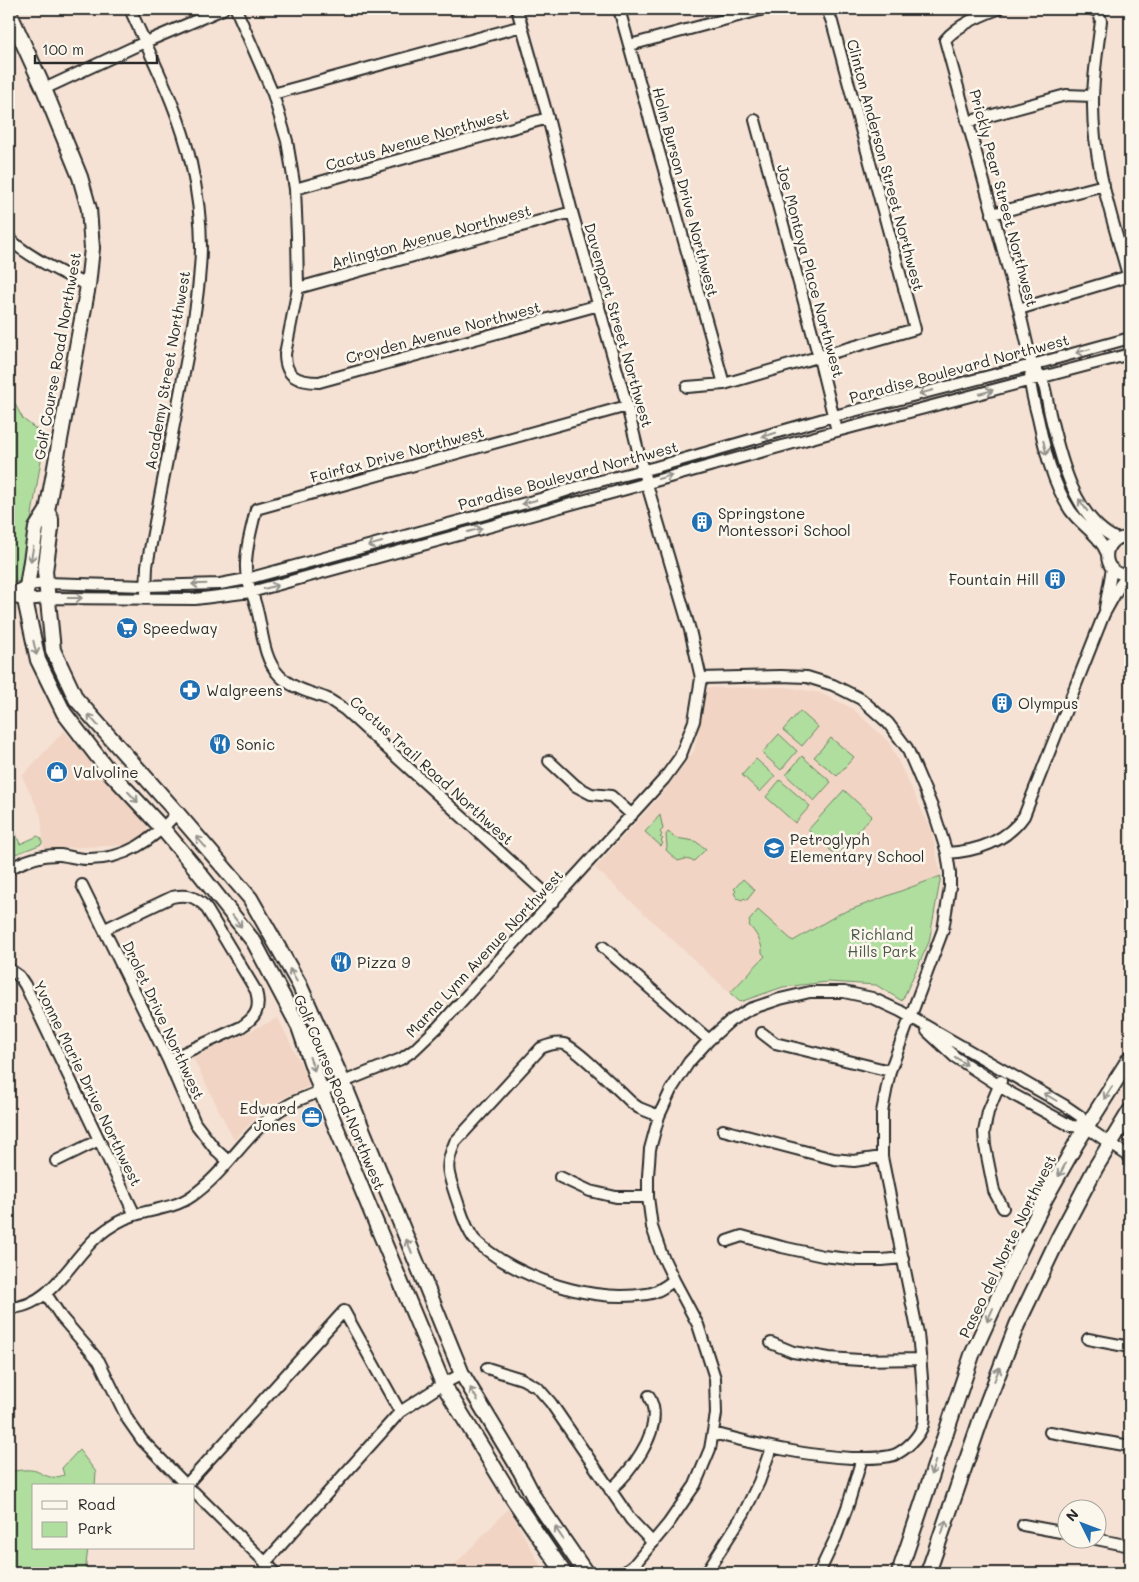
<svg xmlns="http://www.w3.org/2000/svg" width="1139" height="1582" font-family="Mali,sans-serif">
	<rect width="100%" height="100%" fill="#f5e2d4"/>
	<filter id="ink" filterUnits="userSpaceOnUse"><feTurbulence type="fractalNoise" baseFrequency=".02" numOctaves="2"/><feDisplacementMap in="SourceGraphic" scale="10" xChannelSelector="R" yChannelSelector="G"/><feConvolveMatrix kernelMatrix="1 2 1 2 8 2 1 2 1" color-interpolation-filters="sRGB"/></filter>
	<g filter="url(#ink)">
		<path fill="#f1d4c3" d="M786,687L820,693L852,708L889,742L931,829L941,876L839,914L763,958L730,993L595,868L662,794L694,751L707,688Z
			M64,731L147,821V831L142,836L125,845L44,849L41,816L22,776Z
			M278,1018L311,1085L280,1100L257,1117L234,1140L193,1058Z
			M509,1508L540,1565L546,1573H447Z"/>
		<path fill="#afde9e" stroke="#6d8464" d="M9,393L23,419L45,436L21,581L9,583Z
			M800,711L818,727L802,746L783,730Z
			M779,734L797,751L781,770L762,753Z
			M831,738L854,757L837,776L814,757Z
			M802,756L831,782L814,801L786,775Z
			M756,759L775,776L760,792L742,775Z
			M780,780L810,806L795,823L766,797Z
			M844,790L872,816L836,855L808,830Z
			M660,815L663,829L660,832L662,835L660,837L663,839L661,841L663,843L661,846L645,832Z
			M9,817L20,844L38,836L42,839V844L16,854L9,839Z
			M668,832L676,838L695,841L706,849L694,861L685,859L678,861L666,850L667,847L666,835Z
			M941,876L929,942L902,1001L876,985L828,982L783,987L740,1002L730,993L765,956L762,953C763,943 755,932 749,925L750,923L749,921L758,910L793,941L839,914Z
			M743,879L755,890L747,900L744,898L742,900L737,898L734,893L736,891L734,889Z
			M79,1450L96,1472L95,1486H34V1548H88L85,1573H9V1465L14,1471C21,1470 29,1469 36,1471C48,1476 50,1480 64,1475L62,1468Z"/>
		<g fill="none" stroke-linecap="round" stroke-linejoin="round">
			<g stroke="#2b2b2b" stroke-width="14">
				<path id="minor" d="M130,9C152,59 179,109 191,163C198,195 203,235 200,268C197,312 187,356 179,399C168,455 157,510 147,566L146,592
					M236,9L273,94L287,141L295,189L297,236L298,288L285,354C285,377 298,382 319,382L599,305
					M619,9L724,384
					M998,9C979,16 958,25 945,40L1019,309L1032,365
					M1092,9L1099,12L1101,21C1098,47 1093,75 1093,101C1092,162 1114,224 1130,282
					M630,45L764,9
					M44,89L136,46L223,9
					M273,94L522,26
					M755,120L819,358L837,431
					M967,122L1066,95L1093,96
					M295,189L548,118
					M992,214L1104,185
					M9,237C19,253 69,276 88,286
					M298,288L572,212
					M1019,309L1129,276
					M687,387L724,384L915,329L832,22L827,9
					M1130,538C1100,533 1099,578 1130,574
					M1107,554C1099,534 1081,526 1070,510C1052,482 1045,450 1038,418C1035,406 1031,393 1030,380C1030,375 1031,370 1032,365C1035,369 1039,373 1041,377C1045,384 1048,405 1050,414C1060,456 1074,519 1117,539
					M9,595L27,585L46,583L146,586L220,584L247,579L544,498L584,485L656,467L834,416L1032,365L1130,338
					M9,597L25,600L47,598L195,599L251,592L837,431L1130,354
					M1105,608L1112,568
					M701,678L781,676L807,677L833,685L861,699L888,723L907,748L933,809L947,853L950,873V887L943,930L890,1071L882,1112V1157L918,1334C920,1354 922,1374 923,1395C924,1404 925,1416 923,1425C919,1437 906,1450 894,1455C881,1459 866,1458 852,1458C805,1456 759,1445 713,1433
					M549,761L576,786L591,794L611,796L632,815
					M947,853C978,851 1006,842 1024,816L1104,614L1120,585L1128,574
					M9,869C25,860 41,854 60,855C69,856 78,859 87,859C125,860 153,840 177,813
					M82,885L168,1060L195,1123L215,1149L228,1161
					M554,901L344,709C339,706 333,702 328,699C311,692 292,689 279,675C262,657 263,629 256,606C253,594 246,582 246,569C245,549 252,528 256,509L627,406
					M105,929L172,897C187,894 194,896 205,906L256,991C261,1009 256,1017 241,1027L168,1060
					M603,947L709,1040
					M9,969L19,976L25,985L135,1215
					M927,1031L955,1057L1012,1094L1071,1126L1086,1127
					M762,1033L775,1043L890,1071
					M1001,1081L988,1112L984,1132L985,1146L994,1191L1003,1208
					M659,1116L639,1108L632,1103C619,1091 577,1048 564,1044C556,1042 548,1045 541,1048L455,1142C444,1168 448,1172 456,1197C461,1211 465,1227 474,1239C481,1247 492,1254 501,1260C543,1285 598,1302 647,1294C657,1293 666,1286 674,1280
					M723,1130L834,1159L854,1161L882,1157
					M56,1161L99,1140
					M560,1177L590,1191L616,1197H648
					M727,1241L742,1236L782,1247L823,1256L859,1260H882L903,1258
					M46,1294L62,1318L99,1361L128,1420L142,1440L187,1486
					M9,1308C51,1307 70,1260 98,1236C109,1227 121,1219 135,1215C154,1209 175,1208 192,1196C222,1175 241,1143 267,1120C276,1112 286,1106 296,1101L401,1059L414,1050L439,1026L664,779L680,757L694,721L701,678L690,630L643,471L627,406L572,212L548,118L517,9
					M1088,1339L1130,1347
					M771,1343L793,1352L829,1358L860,1360L921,1359
					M487,1368L522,1379L538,1388L551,1403L631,1520L653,1543
					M1050,1432L1130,1446
					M186,1485L344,1311L400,1412
					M610,1490C630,1473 659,1435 653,1407C652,1403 650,1399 649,1396
					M194,1492L276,1573
					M1023,1525L1066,1533
					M1096,1539L1130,1546
					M265,1563L400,1412L443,1384L462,1374
					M624,1573L634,1565L668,1524L695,1485L710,1449L716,1414L715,1378L698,1325L674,1280L661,1253L652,1227L648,1197V1176L650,1149L659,1116L671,1090L689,1062L709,1040L730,1021L750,1009L780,999L810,992H844L872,998L900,1011L1064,1105L1080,1116L1086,1127L1130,1157
					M706,1573L744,1513L759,1482L771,1448
					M819,1573L836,1537L848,1505L862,1458"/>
			</g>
			<g stroke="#2b2b2b" stroke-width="18">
				<path id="major" d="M9,12L44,89L80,177L89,209L92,248L88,286L47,511L36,528L25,600L38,660L64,713L108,770L163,829L193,865L254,942L299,1027L321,1091L443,1384L514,1500L564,1573
					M47,511L51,519V529L45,571L53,650L76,699L177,813L250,898L299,984L343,1082L462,1374L521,1472L535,1499L586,1573
					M899,1573L972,1355L1020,1250L1046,1197L1076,1144L1130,1058
					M928,1573L981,1419L1017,1325L1059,1237L1096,1167L1130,1111"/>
			</g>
			<use href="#minor" stroke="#fbf7ec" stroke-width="10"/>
			<use href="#major" stroke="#fbf7ec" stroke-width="14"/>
		</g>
		<defs><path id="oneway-shaft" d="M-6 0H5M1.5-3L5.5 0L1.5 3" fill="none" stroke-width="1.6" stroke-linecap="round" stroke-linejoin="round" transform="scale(1.25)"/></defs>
		<g stroke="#93918c">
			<use href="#oneway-shaft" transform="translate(1083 351) rotate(165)"/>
			<use href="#oneway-shaft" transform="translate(926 392) rotate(165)"/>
			<use href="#oneway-shaft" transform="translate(986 392) rotate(-15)"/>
			<use href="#oneway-shaft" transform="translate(769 435) rotate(163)"/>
			<use href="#oneway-shaft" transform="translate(1045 448) rotate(77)"/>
			<use href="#oneway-shaft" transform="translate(665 477) rotate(-15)"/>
			<use href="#oneway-shaft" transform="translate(529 502) rotate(165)"/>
			<use href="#oneway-shaft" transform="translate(1083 505) rotate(-125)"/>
			<use href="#oneway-shaft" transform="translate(475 530) rotate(-15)"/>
			<use href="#oneway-shaft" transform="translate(375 544) rotate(165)"/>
			<use href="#oneway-shaft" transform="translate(32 554) rotate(100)"/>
			<use href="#oneway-shaft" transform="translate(199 584) rotate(178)"/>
			<use href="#oneway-shaft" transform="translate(271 587) rotate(-15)"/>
			<use href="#oneway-shaft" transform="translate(75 598)"/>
			<use href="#oneway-shaft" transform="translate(35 648) rotate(77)"/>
			<use href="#oneway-shaft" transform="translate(93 720) rotate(-131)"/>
			<use href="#oneway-shaft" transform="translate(133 797) rotate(47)"/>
			<use href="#oneway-shaft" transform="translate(201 842) rotate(-131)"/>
			<use href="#oneway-shaft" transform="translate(237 921) rotate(52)"/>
			<use href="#oneway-shaft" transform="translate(293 975) rotate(-120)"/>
			<use href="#oneway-shaft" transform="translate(961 1061) rotate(34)"/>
			<use href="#oneway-shaft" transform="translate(312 1064) rotate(70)"/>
			<use href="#oneway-shaft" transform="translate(1108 1093) rotate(122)"/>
			<use href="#oneway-shaft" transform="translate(1050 1097) rotate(-150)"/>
			<use href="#oneway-shaft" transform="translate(1062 1170) rotate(119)"/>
			<use href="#oneway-shaft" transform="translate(409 1246) rotate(-112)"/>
			<use href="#oneway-shaft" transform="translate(990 1315) rotate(114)"/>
			<use href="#oneway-shaft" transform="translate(997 1374) rotate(-69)"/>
			<use href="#oneway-shaft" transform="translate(474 1394) rotate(-121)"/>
			<use href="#oneway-shaft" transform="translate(933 1468) rotate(108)"/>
			<use href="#oneway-shaft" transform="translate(944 1527) rotate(-72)"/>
			<use href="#oneway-shaft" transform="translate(559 1533) rotate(-124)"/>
		</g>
	</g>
	<defs>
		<g id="building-disc" transform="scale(1.125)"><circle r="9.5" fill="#1f6fb2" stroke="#fbf7ec"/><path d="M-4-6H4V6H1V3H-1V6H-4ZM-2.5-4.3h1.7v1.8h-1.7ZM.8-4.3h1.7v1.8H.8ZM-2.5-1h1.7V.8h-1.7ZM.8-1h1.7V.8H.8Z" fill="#fff"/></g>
		<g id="supermarket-disc" transform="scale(1.125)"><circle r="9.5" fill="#1f6fb2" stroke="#fbf7ec"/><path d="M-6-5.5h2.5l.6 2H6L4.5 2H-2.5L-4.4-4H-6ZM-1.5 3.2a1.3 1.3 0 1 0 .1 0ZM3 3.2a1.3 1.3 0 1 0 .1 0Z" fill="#fff"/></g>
		<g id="pharmacy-disc" transform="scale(1.125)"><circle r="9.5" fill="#1f6fb2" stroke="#fbf7ec"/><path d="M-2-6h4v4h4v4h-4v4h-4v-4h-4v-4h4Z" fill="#fff"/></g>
		<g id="restaurant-disc" transform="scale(1.125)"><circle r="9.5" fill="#1f6fb2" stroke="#fbf7ec"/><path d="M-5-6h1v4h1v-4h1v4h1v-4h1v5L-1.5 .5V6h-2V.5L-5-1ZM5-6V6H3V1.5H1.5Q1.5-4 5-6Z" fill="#fff"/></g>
		<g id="shop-disc" transform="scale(1.125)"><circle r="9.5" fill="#1f6fb2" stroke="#fbf7ec"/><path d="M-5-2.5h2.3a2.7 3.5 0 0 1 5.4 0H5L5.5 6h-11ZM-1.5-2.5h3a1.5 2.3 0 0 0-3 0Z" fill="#fff"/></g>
		<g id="school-disc" transform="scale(1.125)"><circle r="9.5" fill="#1f6fb2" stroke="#fbf7ec"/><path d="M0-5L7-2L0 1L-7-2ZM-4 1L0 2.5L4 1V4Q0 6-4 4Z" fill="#fff"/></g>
		<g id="office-disc" transform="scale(1.125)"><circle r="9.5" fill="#1f6fb2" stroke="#fbf7ec"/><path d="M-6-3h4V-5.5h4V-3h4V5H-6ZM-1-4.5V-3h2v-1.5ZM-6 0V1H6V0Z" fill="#fff"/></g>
	</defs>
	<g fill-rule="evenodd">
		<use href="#building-disc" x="702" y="522"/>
		<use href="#building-disc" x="1055" y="579"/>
		<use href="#supermarket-disc" x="127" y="628"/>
		<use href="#pharmacy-disc" x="190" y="690"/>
		<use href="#building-disc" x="1002" y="703"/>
		<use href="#restaurant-disc" x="220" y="744"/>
		<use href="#shop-disc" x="57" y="772"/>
		<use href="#school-disc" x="774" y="848"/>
		<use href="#restaurant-disc" x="341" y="962"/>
		<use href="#office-disc" x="312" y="1117"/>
	</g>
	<g text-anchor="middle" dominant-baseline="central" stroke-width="5" stroke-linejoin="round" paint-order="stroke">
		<g font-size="15" fill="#2b2b2b" stroke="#fbf7ec">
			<text transform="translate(417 139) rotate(-16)">Cactus Avenue Northwest</text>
			<text transform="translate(886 165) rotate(75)">Clinton Anderson Street Northwest</text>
			<text transform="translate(686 192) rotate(75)">Holm Burson Drive Northwest</text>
			<text transform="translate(1004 198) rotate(75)">Prickly Pear Street Northwest</text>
			<text transform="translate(431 236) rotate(-15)">Arlington Avenue Northwest</text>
			<text transform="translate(811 271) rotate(75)">Joe Montoya Place Northwest</text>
			<text transform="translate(619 325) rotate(74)">Davenport Street Northwest</text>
			<text transform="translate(443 332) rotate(-15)">Croyden Avenue Northwest</text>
			<text transform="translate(57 356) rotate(-80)">Golf Course Road Northwest</text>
			<text transform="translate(959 368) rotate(-15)">Paradise Boulevard Northwest</text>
			<text transform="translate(167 370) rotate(-80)">Academy Street Northwest</text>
			<text transform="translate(397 454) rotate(-15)">Fairfax Drive Northwest</text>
			<text transform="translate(568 475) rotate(-15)">Paradise Boulevard Northwest</text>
			<text transform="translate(432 770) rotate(42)">Cactus Trail Road Northwest</text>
			<text transform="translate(484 953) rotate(-47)">Marna Lynn Avenue Northwest</text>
			<text transform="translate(164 1020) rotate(65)">Drolet Drive Northwest</text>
			<text transform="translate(88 1083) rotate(64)">Yvonne Marie Drive Northwest</text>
			<text transform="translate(340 1092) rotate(67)">Golf Course Road Northwest</text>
			<text transform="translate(1007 1246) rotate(-64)">Paseo del Norte Northwest</text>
		</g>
		<g font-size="15" fill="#2b2b2b" stroke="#fbf7ec" text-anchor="start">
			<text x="718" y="513">Springstone<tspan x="718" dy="17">Montessori School</tspan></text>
			<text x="1039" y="579" text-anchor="end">Fountain Hill</text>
			<text x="143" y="628">Speedway</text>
			<text x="206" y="690">Walgreens</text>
			<text x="1018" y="703">Olympus</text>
			<text x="236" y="744">Sonic</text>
			<text x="73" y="772">Valvoline</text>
			<text x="790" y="839">Petroglyph<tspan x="790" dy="17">Elementary School</tspan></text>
			<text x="357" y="962">Pizza 9</text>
			<text x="296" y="1108" text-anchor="end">Edward<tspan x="296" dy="17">Jones</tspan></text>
		</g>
		<g font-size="15" fill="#4c5848" stroke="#fbf7ec">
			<text x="882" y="934">Richland<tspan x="882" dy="17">Hills Park</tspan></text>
		</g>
	</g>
	<rect width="1139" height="1582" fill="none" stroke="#fbf7ec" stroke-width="30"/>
	<rect x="15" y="15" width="1109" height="1552" fill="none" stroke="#2b2b2b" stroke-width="2" filter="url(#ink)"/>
	<rect x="32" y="1484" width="162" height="65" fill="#fbf7ec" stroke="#a8a59f"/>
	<rect x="42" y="1501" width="25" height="8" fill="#fbf7ec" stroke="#a8a59f"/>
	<text x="78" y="1510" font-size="15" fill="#2b2b2b">Road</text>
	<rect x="42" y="1522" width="25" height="15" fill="#afde9e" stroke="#a8a59f"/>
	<text x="78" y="1534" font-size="15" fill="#2b2b2b">Park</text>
	<g transform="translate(1082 1524) rotate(312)"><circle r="24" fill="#fbf7ec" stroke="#a8a59f"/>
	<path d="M0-4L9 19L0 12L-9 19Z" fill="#1f6fb2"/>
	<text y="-8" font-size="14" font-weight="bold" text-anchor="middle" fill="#2b2b2b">N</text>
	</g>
	<path d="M35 55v8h122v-8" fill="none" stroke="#2b2b2b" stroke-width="2.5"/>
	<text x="42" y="55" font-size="15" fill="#2b2b2b" stroke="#fbf7ec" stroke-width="4" paint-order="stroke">100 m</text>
</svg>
